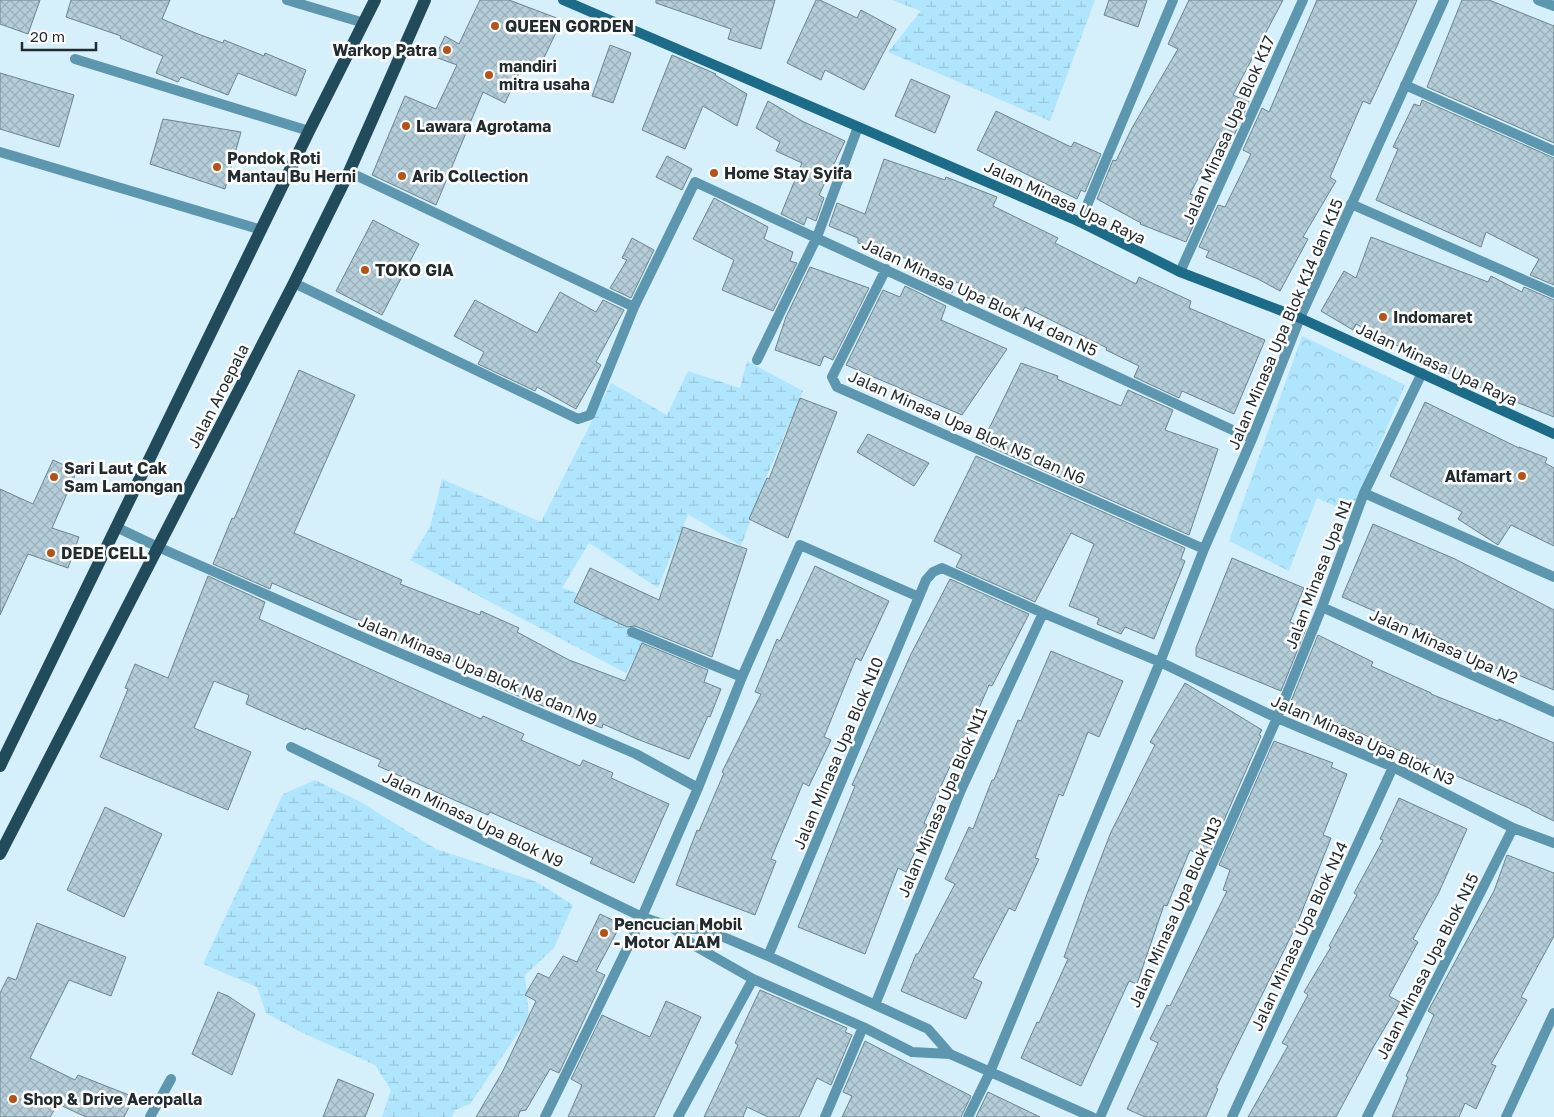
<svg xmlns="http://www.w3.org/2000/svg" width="1554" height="1117" font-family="'Golos Text',sans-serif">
	<defs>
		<pattern id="forest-crowns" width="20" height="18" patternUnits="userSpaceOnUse" patternTransform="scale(1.25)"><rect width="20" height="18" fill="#b0e6fd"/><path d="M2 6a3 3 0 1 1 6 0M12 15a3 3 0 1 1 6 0" fill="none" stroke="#97c5d9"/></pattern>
		<pattern id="wetland-marsh" width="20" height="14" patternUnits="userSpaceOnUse" patternTransform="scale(1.25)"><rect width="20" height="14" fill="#b0e6fd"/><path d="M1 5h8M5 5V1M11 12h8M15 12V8" fill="none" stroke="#97c5d9"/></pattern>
		<pattern id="building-cross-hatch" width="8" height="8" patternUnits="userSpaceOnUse" patternTransform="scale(1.25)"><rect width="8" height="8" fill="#b4cdd8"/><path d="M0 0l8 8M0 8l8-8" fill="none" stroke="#9ab0ba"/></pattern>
	</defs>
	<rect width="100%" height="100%" fill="#d5effb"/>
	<path fill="url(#forest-crowns)" d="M1302,336L1405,385L1351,513L1317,498L1289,571L1229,541Z"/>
	<path fill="url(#wetland-marsh)" d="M892,0H1095L1050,121L888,52L921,11Z
		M747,361L803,391L767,476L741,546L688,514L658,588L589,543L562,588L657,619L626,673L410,560L430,527L442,479L541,522L611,383L667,415L688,371L740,388Z
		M315,780L359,801L436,849L537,882L573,905L554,948L525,975L529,1017L470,1104L455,1110L452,1117H382L391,1090L375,1065L307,1035L266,1013L257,987L203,964L283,794Z"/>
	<path fill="url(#building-cross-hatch)" stroke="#6c848e" d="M0,0H40L28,34L0,24Z
		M71,0H170L162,19L198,34L223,43L224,40L264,56L265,53L306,70L296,96L238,73L228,95L181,77L178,82L156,73L163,56L120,38L121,36L66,17Z
		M480,0H509L562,20L540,66L525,60L505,103L483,92L436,205L372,175L405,96L436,109L457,65L435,57L445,36L459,44Z
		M656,0H775L761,49L728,39L731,29L656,3Z
		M816,0H820L857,18L861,10L896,29L864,90L825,70L821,80L787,63Z
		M1109,0H1147L1138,27L1104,15Z
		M1189,0H1283L1233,95L1249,102L1230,144L1218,139L1190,194L1205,200L1186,242L1140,224L1141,223L1097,199L1113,160L1116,161L1132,128L1178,49L1168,44Z
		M1317,0H1417L1397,46L1370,104L1363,101L1330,177L1336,181L1303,237L1308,239L1280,291L1258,279L1206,257L1209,251L1199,247L1218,205L1225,207L1251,154L1243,150L1262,108L1269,112Z
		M1462,0H1489L1554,26V143L1427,87Z
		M610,45L631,53L613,103L592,96Z
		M672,55L716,74L715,75L747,94L737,126L703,106L685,149L642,130Z
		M0,73L74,95L59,147L0,129Z
		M911,79L950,96L935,133L895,116Z
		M1422,100L1554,158V285L1530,275L1539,259L1486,232L1481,247L1376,200L1398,149L1393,147L1414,104L1420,106Z
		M768,101L802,121L845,141L819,195L824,198L816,221L807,217L804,225L781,214L802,163L776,151L780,142L756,128Z
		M996,111L1071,147L1074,142L1101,154L1085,192L1081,190L1077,199L977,150Z
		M163,119L241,132L225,189L150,164Z
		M667,156L692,169L682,190L656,177Z
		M884,159L945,180L946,177L997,197L993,206L1058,238L1055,243L1136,284L1139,277L1191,301L1189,308L1265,340L1234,414L1182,391L1179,398L1134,377L1139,366L1106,350L1107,348L1025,307L1021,314L956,282L952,293L910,273L914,261L858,243V238L829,226L837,203L865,214Z
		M714,198L768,227L764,239L793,252L790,261L797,263L773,311L722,290L734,260L693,239Z
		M373,220L419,244L382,315L336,291Z
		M1371,237L1488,282L1491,276L1522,292L1524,287L1554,300V417L1491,392L1398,351L1400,347L1356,324L1353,330L1321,311L1344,271L1356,278Z
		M632,238L654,250L631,298L610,288L627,260L622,258Z
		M810,267L869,288L833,360L824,356L820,366L775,350L786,317Z
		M905,286L946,306L941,320L1007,349L962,415L846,365L883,290L900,297Z
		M560,292L596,312L603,300L624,310L596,362L601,365L576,409L537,387L535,391L478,364L484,352L454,336L475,300L537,333Z
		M1021,363L1058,376L1057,379L1121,406L1128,390L1173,410L1165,430L1218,449L1189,535L982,443Z
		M299,370L355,395L294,533L402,580L400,584L480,615L481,611L519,628L517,632L569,660L625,681L642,643L708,670L704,682L721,689L710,717L708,716L689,759L637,739L603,724L602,728L530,701L495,686L497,683L457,665L458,663L396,640L397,637L272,583L270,589L213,564L232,518L234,519Z
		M800,398L837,412L788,538L749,519L767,478L769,479Z
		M1425,402L1519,448V447L1547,458L1545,463L1554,468V546L1511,525L1498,545L1458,519L1462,512L1390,476Z
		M868,434L929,463L914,486L857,452Z
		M976,456L1185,548L1181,559L1185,561L1154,639L1125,627L1121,634L1097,624L1099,618L1069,606L1094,544L1071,533L1035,602L956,567L962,555L934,541Z
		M53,460L77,471L52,528L79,537L68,568L28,554L0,615V489L33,504Z
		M1373,524L1455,559L1554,610V690L1516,674L1515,677L1473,658L1474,656L1410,623L1409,626L1342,597Z
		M683,527L747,549L712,657L635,626L627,627L574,602L590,568L659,600Z
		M1232,558L1304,588L1290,622L1306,629L1281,691L1196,656V648Z
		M815,566L889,601L861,661L856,658L824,737L831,740L809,786L803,783L771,859L776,861L755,915L676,885L697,830L699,831L724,773L722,772L761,694L755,692L777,639L780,641Z
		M208,576L265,602L259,619L481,719L483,716L524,734L521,740L580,766L583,760L613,773L611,778L669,804L634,883L590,863L593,858L490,812L488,815L378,766L381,760L306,728L305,730L246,704L249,695L214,681L194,728L251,752L228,810L100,757L128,689L125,688L135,664L168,678Z
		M950,579L1029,614L992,686L989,685L955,763L952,762L924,823L927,825L906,872L898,868L865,954L798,927L855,786L852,785L911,654Z
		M1318,635L1373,662L1371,666L1431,693V694L1498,721L1499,719L1554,743V821L1531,810V809L1342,725L1340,730L1289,706Z
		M1051,651L1123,681L1099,737L1088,732L1063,796L1059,794L1035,858L1039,859L1015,911L1009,908L973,978L982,982L966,1019L901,991L916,954H918L955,884L945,879L969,827L973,829L992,780H994L1018,720L1021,721Z
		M1185,683L1262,730L1259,735L1261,736L1207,859L1190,850L1167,906L1164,905L1137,984L1129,981L1081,1086L1021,1058L1037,1022L1039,1023L1068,959L1064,957L1087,894L1111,832L1155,745L1150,742Z
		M1274,741L1333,763L1331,767L1347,774L1323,835L1331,838L1297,924L1216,1088L1218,1089L1206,1117H1145L1127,1109L1158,1043L1150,1039L1167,1005L1170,1006L1227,891L1223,890L1230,870L1219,865Z
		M1399,798L1467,829L1439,892L1413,939L1418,942L1389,996L1400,1002L1374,1046L1336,1117H1248L1288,1046L1282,1043L1308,995L1304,992L1331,947L1329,946L1357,895L1354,893L1383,840L1380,839Z
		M105,807L162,834L124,917L67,890Z
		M1507,855L1554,873V936L1521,997L1527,1000L1491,1064L1496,1066L1476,1109L1465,1103L1459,1117H1392L1408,1077L1406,1076L1434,1015L1428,1011L1494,891Z
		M600,914L621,924L596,971L605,975L559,1073L550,1069L526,1110L520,1111L518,1117H476L503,1071L536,1001L525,995L538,973L549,978L563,956L577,962Z
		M37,923L126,957L111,996L69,980L30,1058L75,1080L78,1075L134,1097L124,1117H86L58,1104L50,1117H0V993L8,977L16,980Z
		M760,990L847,1028L845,1032L852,1035L831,1085L817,1078L799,1117H768L747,1107L743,1117H704L738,1045L735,1043Z
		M218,992L228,996L255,1014L232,1075L192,1054Z
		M666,1001L701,1017L654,1117H568L582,1085L571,1079L602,1015L650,1037Z
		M865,1041L971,1096L961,1117H842L852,1096L843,1092Z
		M338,1079L374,1094L365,1117H323Z
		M988,1092L1040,1117H976Z"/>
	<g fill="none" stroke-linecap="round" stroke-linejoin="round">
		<path stroke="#5d97af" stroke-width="10" d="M287,0L364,23
			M1538,0L1554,6
			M75,59L309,131
			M1405,85L1554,151
			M0,152L262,230
			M349,172L634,307
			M1351,204L1554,293
			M1080,222L1173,0
			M886,269L832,377L837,387L1204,549
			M1180,272L1303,0
			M294,283L578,419L590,415L634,307L695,182L1252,439
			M757,360L817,237L858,127
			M1364,493L1422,373
			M116,527L158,547L367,639L636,754L698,788
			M1322,607L1554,712
			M632,632L742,677
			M291,747L642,917L672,927L707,930L768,956L928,1029L950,1054
			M672,927L695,946L753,979L863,1027L912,1052L950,1054L1092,1117
			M768,956L926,580L933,572L942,568L1043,613L1160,662L1277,718L1393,767L1513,828L1554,843
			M875,1005L961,790L1043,613
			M150,1117L171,1079
			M545,1117L638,926L698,788L742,677L800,545L919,597
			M678,1117L753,979
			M825,1117L863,1027
			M968,1117L990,1072L1160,662L1204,549L1252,439L1300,318L1444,0
			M1100,1117L1277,718L1322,607L1364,493L1554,577
			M1232,1117L1393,767
			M1367,1117L1513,828
			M1506,1117L1554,1013"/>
		<path stroke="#1c6b88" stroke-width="10" d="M563,0L1080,222L1180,272L1300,318L1554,434"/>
		<path stroke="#214a5a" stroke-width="12" d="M0,766L309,131L375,0
			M0,854L294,283L349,172L425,0"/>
	</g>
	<g fill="#b55316" stroke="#fff" stroke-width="2">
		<circle cx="495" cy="26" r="5"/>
		<circle cx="447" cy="50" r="5"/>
		<circle cx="489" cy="75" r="5"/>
		<circle cx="406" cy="126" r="5"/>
		<circle cx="217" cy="167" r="5"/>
		<circle cx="714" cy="173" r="5"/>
		<circle cx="402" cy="176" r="5"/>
		<circle cx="365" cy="270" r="5"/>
		<circle cx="1383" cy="317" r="5"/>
		<circle cx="1522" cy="476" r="5"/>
		<circle cx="54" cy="477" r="5"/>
		<circle cx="51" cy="553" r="5"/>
		<circle cx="604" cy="933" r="5"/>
		<circle cx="13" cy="1099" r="5"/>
	</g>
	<g text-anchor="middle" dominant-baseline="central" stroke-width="5" stroke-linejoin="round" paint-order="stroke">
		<g font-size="16" font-weight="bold" fill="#222c30" stroke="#fff" text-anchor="start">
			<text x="505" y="26">QUEEN GORDEN</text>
			<text x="437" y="50" text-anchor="end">Warkop Patra</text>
			<text x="499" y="66">mandiri<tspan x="499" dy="18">mitra usaha</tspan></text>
			<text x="416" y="126">Lawara Agrotama</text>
			<text x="227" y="158">Pondok Roti<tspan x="227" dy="18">Mantau Bu Herni</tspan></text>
			<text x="724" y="173">Home Stay Syifa</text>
			<text x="412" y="176">Arib Collection</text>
			<text x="375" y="270">TOKO GIA</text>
			<text x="1393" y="317">Indomaret</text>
			<text x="64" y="468">Sari Laut Cak<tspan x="64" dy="18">Sam Lamongan</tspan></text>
			<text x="1512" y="476" text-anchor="end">Alfamart</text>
			<text x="61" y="553">DEDE CELL</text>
			<text x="614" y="924">Pencucian Mobil<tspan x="614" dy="18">- Motor ALAM</tspan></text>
			<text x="23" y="1099">Shop &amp; Drive Aeropalla</text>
		</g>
		<g font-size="16" fill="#222c30" stroke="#fff">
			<text transform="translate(1228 130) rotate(-66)">Jalan Minasa Upa Blok K17</text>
			<text transform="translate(1065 202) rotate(25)">Jalan Minasa Upa Raya</text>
			<text transform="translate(980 297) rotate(25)">Jalan Minasa Upa Blok N4 dan N5</text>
			<text transform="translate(1285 324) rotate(-67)">Jalan Minasa Upa Blok K14 dan K15</text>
			<text transform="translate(1437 364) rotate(25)">Jalan Minasa Upa Raya</text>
			<text transform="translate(218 396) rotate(-63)">Jalan Aroepala</text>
			<text transform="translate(967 427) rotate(24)">Jalan Minasa Upa Blok N5 dan N6</text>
			<text transform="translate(1318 574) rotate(-69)">Jalan Minasa Upa N1</text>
			<text transform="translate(1444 646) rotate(24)">Jalan Minasa Upa N2</text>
			<text transform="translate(478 670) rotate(23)">Jalan Minasa Upa Blok N8 dan N9</text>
			<text transform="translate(1363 740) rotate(24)">Jalan Minasa Upa Blok N3</text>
			<text transform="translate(838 753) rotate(-67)">Jalan Minasa Upa Blok N10</text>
			<text transform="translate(942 802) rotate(-67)">Jalan Minasa Upa Blok N11</text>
			<text transform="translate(473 819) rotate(26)">Jalan Minasa Upa Blok N9</text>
			<text transform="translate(1175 912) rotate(-66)">Jalan Minasa Upa Blok N13</text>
			<text transform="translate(1299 936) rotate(-65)">Jalan Minasa Upa Blok N14</text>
			<text transform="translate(1427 966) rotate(-63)">Jalan Minasa Upa Blok N15</text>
		</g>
	</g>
	<path d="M22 42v8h74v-8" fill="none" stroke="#222c30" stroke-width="2.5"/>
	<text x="30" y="42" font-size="15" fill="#222c30" stroke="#ffffff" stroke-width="4" paint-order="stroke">20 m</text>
</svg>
